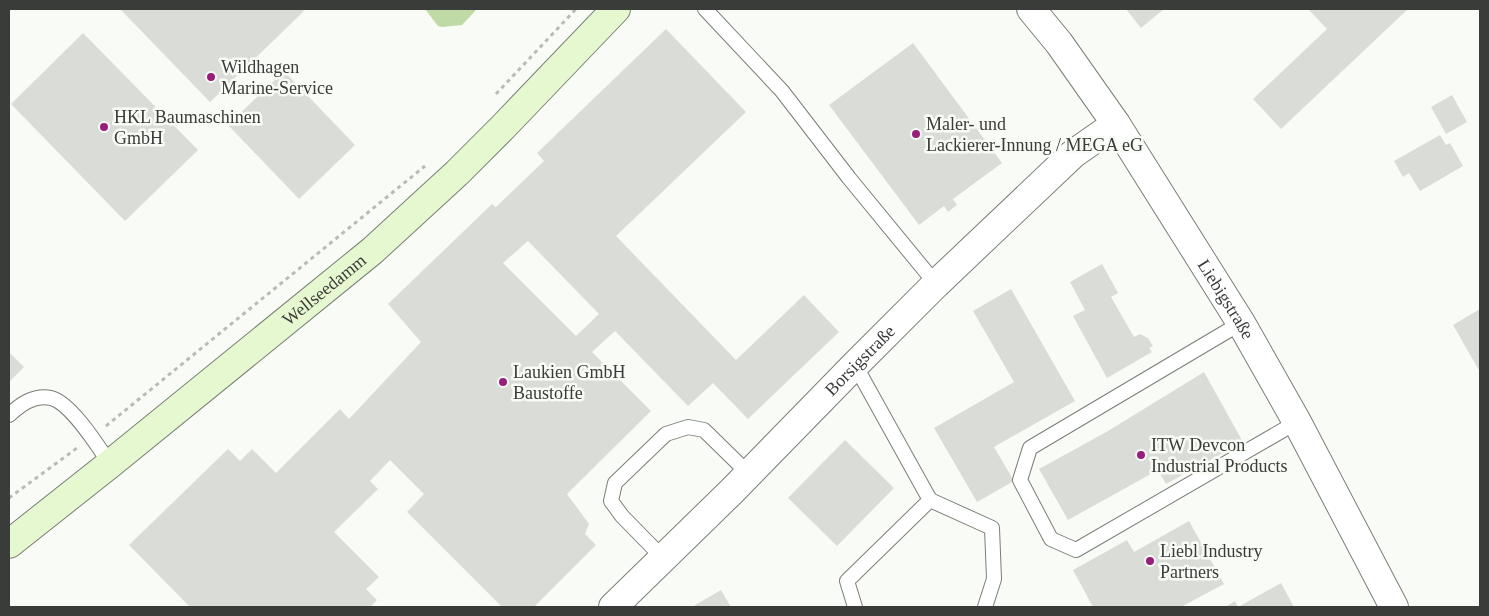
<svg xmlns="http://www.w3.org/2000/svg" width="1489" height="616" font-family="'Times New Roman',serif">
	<rect width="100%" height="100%" fill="#f9fcf6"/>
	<path fill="#bfdaa4" d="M425,9H477L462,25L442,27L438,26Z"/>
	<path fill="#daddd7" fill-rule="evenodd" d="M120,9H301L304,11L210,102Z
		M1126,9H1164L1141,28Z
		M1308,9H1408L1281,129L1253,99L1327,29Z
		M666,29L746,112L616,236L736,360L804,295L839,332L748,419L713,383L688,406L615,331L592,352L651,411L567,494L589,524L585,534L596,545L535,606L537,607H502L407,512L424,494L390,460L370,481L378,489L334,532L379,577L366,589L377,600L370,607H190L129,545L228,449L240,461L252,449L276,473L340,409L349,419L421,342L388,304L492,204L496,207L544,161L537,153ZM528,241L599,314L576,336L503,263Z
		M83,33L198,150L125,221L11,104Z
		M913,43L1002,163L953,199L957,205L948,212L944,206L919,225L829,105Z
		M284,71L355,145L299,199L228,125Z
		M1452,95L1467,122L1446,134L1431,107Z
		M1440,135L1446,145L1450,143L1463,166L1420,191L1409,173L1403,177L1394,161Z
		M1102,264L1118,293L1111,297L1134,337L1140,334L1148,338L1153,346L1149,348L1152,352L1107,378L1073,316L1085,310L1070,282Z
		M1011,289L1075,401L994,447L1014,481L977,502L934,428L1014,382L973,311Z
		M1480,309V372L1453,325Z
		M9,352L24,367L9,382Z
		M1204,372L1243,442L1166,484L1158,470L1068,520L1039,469L1108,431Z
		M845,440L894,488L837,546L788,498Z
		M1189,521L1224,584L1181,607H1093L1073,570L1127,540L1134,552Z
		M1281,583L1294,607H1225L1235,601L1238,607Z
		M721,590L731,607H692Z"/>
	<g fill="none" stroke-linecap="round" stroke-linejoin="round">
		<g stroke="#7b7e78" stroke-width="16">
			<path id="service" d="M705,9L782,91L849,178L936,284
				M1241,323L1030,448L1020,480L1051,539L1076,550L1297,422
				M855,365L930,500L992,528L994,579L985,607
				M9,415C20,405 34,394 51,398C71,403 98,446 110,464
				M663,558L622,516L611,501L615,483L666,434L688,427L704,430L749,474
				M855,607L847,581L930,500"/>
		</g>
		<g stroke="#7b7e78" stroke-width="30">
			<g id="minor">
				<path id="s1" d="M1031,9L1059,43L1116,124L1241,323L1297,422L1394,607"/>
				<path id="s2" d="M613,607L732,491L855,365L936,284L1073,154L1116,124"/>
			</g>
		</g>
		<g stroke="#7b7e78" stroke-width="30">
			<g id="secondary">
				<path id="s3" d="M9,544L110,464L372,251L457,173L503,127L616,9"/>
			</g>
		</g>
		<path stroke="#b8bbb6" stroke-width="3" stroke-dasharray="4 4" stroke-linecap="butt" d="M496,94L576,9
			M106,426L425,166
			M9,498L77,448"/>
		<use href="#service" stroke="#fff" stroke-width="14"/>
		<use href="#minor" stroke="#fff" stroke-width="28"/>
		<use href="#secondary" stroke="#e6f8cf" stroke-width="28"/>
	</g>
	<g fill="#971f7b" stroke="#f9fcf6" stroke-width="2">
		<circle cx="211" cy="77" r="5"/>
		<circle cx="104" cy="127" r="5"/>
		<circle cx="916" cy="134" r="5"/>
		<circle cx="503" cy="382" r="5"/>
		<circle cx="1141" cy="455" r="5"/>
		<circle cx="1150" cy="561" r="5"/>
	</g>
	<g text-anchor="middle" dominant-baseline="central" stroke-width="5" stroke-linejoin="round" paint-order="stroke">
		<g font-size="18" fill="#3a3c39" stroke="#f9fcf6" text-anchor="start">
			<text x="221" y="67">Wildhagen<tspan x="221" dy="21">Marine-Service</tspan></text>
			<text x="114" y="117">HKL Baumaschinen<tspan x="114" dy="21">GmbH</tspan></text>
			<text x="926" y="124">Maler- und<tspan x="926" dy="21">Lackierer-Innung / MEGA eG</tspan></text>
			<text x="513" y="372">Laukien GmbH<tspan x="513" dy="21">Baustoffe</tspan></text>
			<text x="1151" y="445">ITW Devcon<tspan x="1151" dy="21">Industrial Products</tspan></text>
			<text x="1160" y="551">Liebl Industry<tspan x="1160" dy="21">Partners</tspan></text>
		</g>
		<g font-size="18" fill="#3a3c39" stroke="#f9fcf6">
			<text stroke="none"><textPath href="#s3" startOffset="405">Wellseedamm</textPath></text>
			<text stroke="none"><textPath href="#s1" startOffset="350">Liebigstraße</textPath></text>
			<text stroke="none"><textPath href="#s2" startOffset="349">Borsigstraße</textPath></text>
		</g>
	</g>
	<rect width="1489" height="616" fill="none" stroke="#3a3c39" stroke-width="20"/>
</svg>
